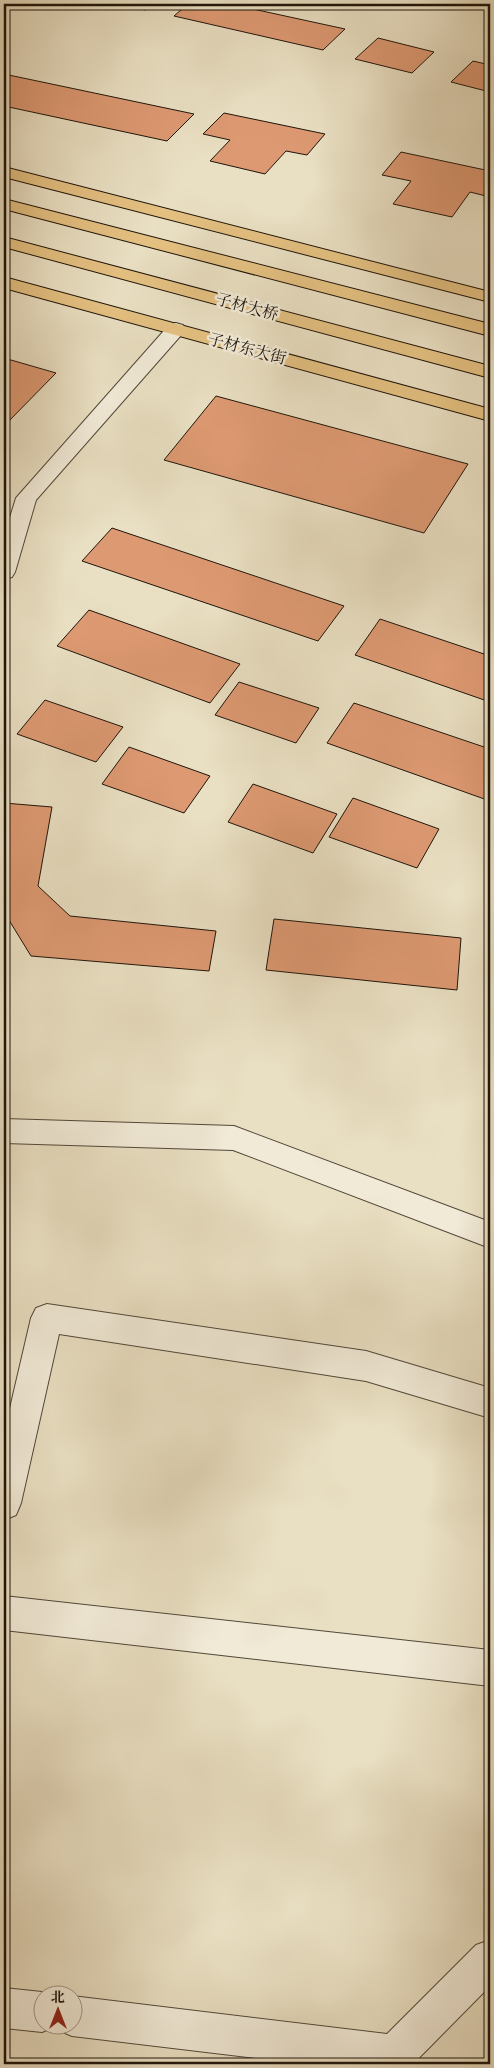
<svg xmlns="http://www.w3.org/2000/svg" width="494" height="2068" font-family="'IM FELL DW Pica','Noto Serif SC',serif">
	<rect width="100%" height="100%" fill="#e9dfc2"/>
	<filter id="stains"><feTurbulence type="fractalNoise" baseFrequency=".004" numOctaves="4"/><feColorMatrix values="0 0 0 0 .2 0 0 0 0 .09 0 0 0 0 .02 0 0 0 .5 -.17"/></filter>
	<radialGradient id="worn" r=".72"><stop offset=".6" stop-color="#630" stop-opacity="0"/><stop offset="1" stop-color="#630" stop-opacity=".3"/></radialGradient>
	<path fill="#dd9972" stroke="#1e150b" d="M119,4H153L145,10Z
		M188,4H230L345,29L323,50L174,16Z
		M378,38L434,52L412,73L355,59Z
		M473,61L490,65V92L451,82Z
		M4,74L194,114L167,141L4,106Z
		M224,113L325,134L307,155L286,151L265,174L210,161L230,140L203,134Z
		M401,152L490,171V197L470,192L452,217L393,204L411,181L382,175Z
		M4,358L56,373L6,424H4Z
		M216,396L468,464L424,533L164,460Z
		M112,528L344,606L318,641L82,561Z
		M89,610L240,664L210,703L57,646Z
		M380,619L490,656V702L355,655Z
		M239,682L319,708L296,743L215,715Z
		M45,700L123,727L96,762L17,734Z
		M354,703L490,749V801L327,743Z
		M129,747L210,776L184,813L102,784Z
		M253,784L337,814L313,853L228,822Z
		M353,798L439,829L417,868L329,837Z
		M4,803L52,807L38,886L70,916L216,931L209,971L31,956L4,912Z
		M274,919L461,938L457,990L266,970Z"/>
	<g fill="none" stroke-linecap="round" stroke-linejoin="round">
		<g stroke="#514839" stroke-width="2">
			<path id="minor" d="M176,323L183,325L185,329L183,333L36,500L15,572L12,577L4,579V537L16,498L169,325Z
				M4,1119L234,1126L490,1222V1248L233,1150L4,1143Z
				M47,1304L366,1351L490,1388V1418L366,1381L59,1334L21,1503L16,1515L4,1520V1434L31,1318L36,1308Z
				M4,1596L490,1650V1686L4,1630Z
				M490,1940V1986L413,2064H305L72,2036L58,2030L56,2026L42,2032L4,2028V1988L42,1992L50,1996H42V2026H72V1996L387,2034L476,1945Z"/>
		</g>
		<g stroke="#1e150b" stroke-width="2">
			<path id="major" d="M4,167L490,292V302L4,177Z
				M4,199L490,324V336L4,209Z
				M4,237L490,366V378L4,247Z
				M4,277L490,409V421L4,288Z"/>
		</g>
		<use href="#minor" fill="#f1ead7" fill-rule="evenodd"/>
		<use href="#major" fill="#e4c081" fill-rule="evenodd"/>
	</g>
	<g text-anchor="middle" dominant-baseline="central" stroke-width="5" stroke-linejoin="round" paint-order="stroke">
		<g font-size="16" fill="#1e150b" stroke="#f1ead7">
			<text transform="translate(247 307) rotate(15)">子材大桥</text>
			<text transform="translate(247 349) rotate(15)">子材东大街</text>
		</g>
	</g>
	<rect width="494" height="2068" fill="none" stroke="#e9dfc2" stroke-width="20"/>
	<rect x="5" y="5" width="484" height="2058" fill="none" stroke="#1e150b" stroke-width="2.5"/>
	<rect x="10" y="10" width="474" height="2048" fill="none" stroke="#1e150b"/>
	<g transform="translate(58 2010)"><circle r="24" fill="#f1ead7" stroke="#9d9585"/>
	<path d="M0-4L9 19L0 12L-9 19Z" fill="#8f2418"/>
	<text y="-8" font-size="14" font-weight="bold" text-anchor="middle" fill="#1e150b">北</text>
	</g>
	<rect width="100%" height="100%" filter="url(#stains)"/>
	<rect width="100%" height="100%" fill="url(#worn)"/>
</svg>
